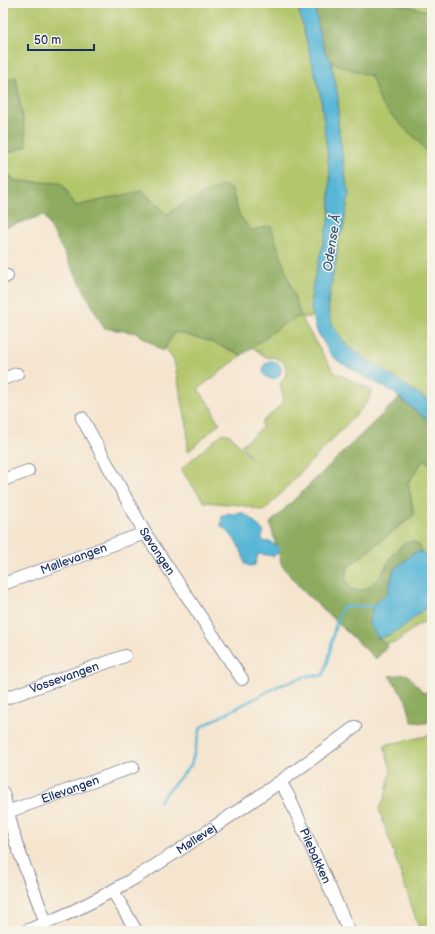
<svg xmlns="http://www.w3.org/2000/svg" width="435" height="934" font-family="'Balsamiq Sans',sans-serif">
	<rect width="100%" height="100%" fill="#f7f3e8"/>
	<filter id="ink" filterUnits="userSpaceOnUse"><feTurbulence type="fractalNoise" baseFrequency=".025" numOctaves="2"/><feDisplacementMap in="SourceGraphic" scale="8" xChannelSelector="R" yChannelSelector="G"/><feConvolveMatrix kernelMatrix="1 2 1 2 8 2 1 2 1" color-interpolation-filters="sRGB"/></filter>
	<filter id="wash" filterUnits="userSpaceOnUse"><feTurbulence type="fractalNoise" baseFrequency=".012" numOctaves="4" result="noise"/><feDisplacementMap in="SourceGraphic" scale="16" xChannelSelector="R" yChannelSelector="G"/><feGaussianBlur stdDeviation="0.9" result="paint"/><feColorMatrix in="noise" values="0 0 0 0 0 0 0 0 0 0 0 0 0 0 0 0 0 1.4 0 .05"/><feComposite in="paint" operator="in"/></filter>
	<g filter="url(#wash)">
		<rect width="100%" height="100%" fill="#f5e5cf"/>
		<path fill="#b2c66a" stroke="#667a64" d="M3,3H297L321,98L330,176V216L313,284L311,299L313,317H301L314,340L334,372L372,390L367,403L264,511L241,505L204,502L182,471V468L223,433L230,435L250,457L242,445L263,427L261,423L282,404L283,396L280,383C288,376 289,363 278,359C274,356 269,359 266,357C261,354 257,350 252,347L285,323L251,230L239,215L232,190L187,201L167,214L142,191L76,206L61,183L14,181L3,167V155L27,146L16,77L3,80Z
			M394,3H432V12Z
			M331,61L371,76L382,104L404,128L419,141L432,160V403L348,347L334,328L329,315L328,302L336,260L338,239L343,229L349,194L344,169L338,123V97Z
			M175,332L209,341L242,355L198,389L213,409L214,416L220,423L188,452L187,425L174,361L165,347Z
			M424,459L432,466V546L430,547L432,550V566L422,552L419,545L405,543C401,546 397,550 394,554C386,564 371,600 352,589C349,587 347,582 345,579L348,567L414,515L408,483Z
			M432,602V618L417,626L395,643H384L378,638C395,637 419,613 432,602Z
			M432,733V931H420L379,809L385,797L391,770L384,745L426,736Z"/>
		<path fill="#8dab5e" stroke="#546d5e" d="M314,3H394L432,12V160L419,141L404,128L381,104L371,76C358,72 344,68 332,62C318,54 318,18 314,3Z
			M16,77L27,146L3,155V80Z
			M3,167L14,181L61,183L76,206L142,191L167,214L187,201L224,185L232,190L239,215L251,230L271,226L301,316L285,323L242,355L209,341L175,332L163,351L137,333L104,328L44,215L3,228Z
			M399,398L432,423V466L424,459L408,483L414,514L348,567L345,579L351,589L359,591L368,588L382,574L393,554L405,543L413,541L419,545L422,552H415L394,570L388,592L373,606L378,638L388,646L376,659L302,590L282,566L270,523Z
			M407,674L424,693L432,689V720L426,723L412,722L406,700L389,676Z"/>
		<path fill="#59b7d7" stroke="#3a739a" d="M297,3H314L320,38L325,52L331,61L338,97V123L344,169L349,194L343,229L338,239L336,260L328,302L329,315L334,328L348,347L432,403V423L391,391L341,363L331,355L317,331L311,309V299L313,284L330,216V176L321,98Z
			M263 370a9 9 0 1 1 18 0a9 9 0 1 1-18 0Z
			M242,513L251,518L264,532L262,536V541L270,542L278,546L280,551L274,556L258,554L255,565L250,566L245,564C243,550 233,534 221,526L222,515Z
			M415,552H422L432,567V602C419,613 395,637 378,638L369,623L373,606L388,592L394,570Z"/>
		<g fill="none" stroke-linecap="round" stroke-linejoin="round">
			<path stroke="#59b7d7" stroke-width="2.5" d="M425,557L432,550
				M159,801L191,765L201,727L278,686L311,675L320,676L323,675L328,661L334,631L342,607L373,606"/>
		</g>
	</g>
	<g filter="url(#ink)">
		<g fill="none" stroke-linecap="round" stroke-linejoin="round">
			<g stroke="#888a96" stroke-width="14">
				<g id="minor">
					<path d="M3,278L7,276"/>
					<path d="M3,379L17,374"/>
					<path id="s1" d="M82,418L145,533L242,679"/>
					<path d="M3,480L28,471"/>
					<path id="s2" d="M3,584L145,533"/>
					<path id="s3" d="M3,699L125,656"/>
					<path id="s4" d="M280,782L288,795L349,931"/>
					<path d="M3,793L16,843L46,923"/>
					<path id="s5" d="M7,812L133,767"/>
					<path d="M113,891L136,931"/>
					<path id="s6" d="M26,931C94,906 155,867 214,827C262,795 309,762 355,727"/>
				</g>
			</g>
			<use href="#minor" stroke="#fff" stroke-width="12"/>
		</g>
	</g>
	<g text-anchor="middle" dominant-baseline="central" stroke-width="3" stroke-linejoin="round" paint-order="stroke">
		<g font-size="12" fill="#1b2f5e" stroke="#f7f3e8">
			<text stroke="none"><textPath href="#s1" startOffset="153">Søvangen</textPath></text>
			<text stroke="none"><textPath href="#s2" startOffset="75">Møllevangen</textPath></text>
			<text stroke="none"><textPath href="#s3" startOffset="65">Vossevangen</textPath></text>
			<text stroke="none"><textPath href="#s5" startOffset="67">Ellevangen</textPath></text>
			<text stroke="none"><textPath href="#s6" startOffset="194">Møllevej</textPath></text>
			<text stroke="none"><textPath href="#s4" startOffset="82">Pilebakken</textPath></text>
		</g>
		<g font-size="13" font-style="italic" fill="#2e5882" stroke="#f7f3e8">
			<text transform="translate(332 243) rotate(-81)">Odense Å</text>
		</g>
	</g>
	<rect width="435" height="934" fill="none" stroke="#f7f3e8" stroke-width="16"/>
	<path d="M28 44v6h66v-6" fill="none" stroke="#1b2f5e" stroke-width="2"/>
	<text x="34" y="44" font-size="12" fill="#1b2f5e" stroke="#f7f3e8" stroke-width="3" paint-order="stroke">50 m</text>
</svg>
